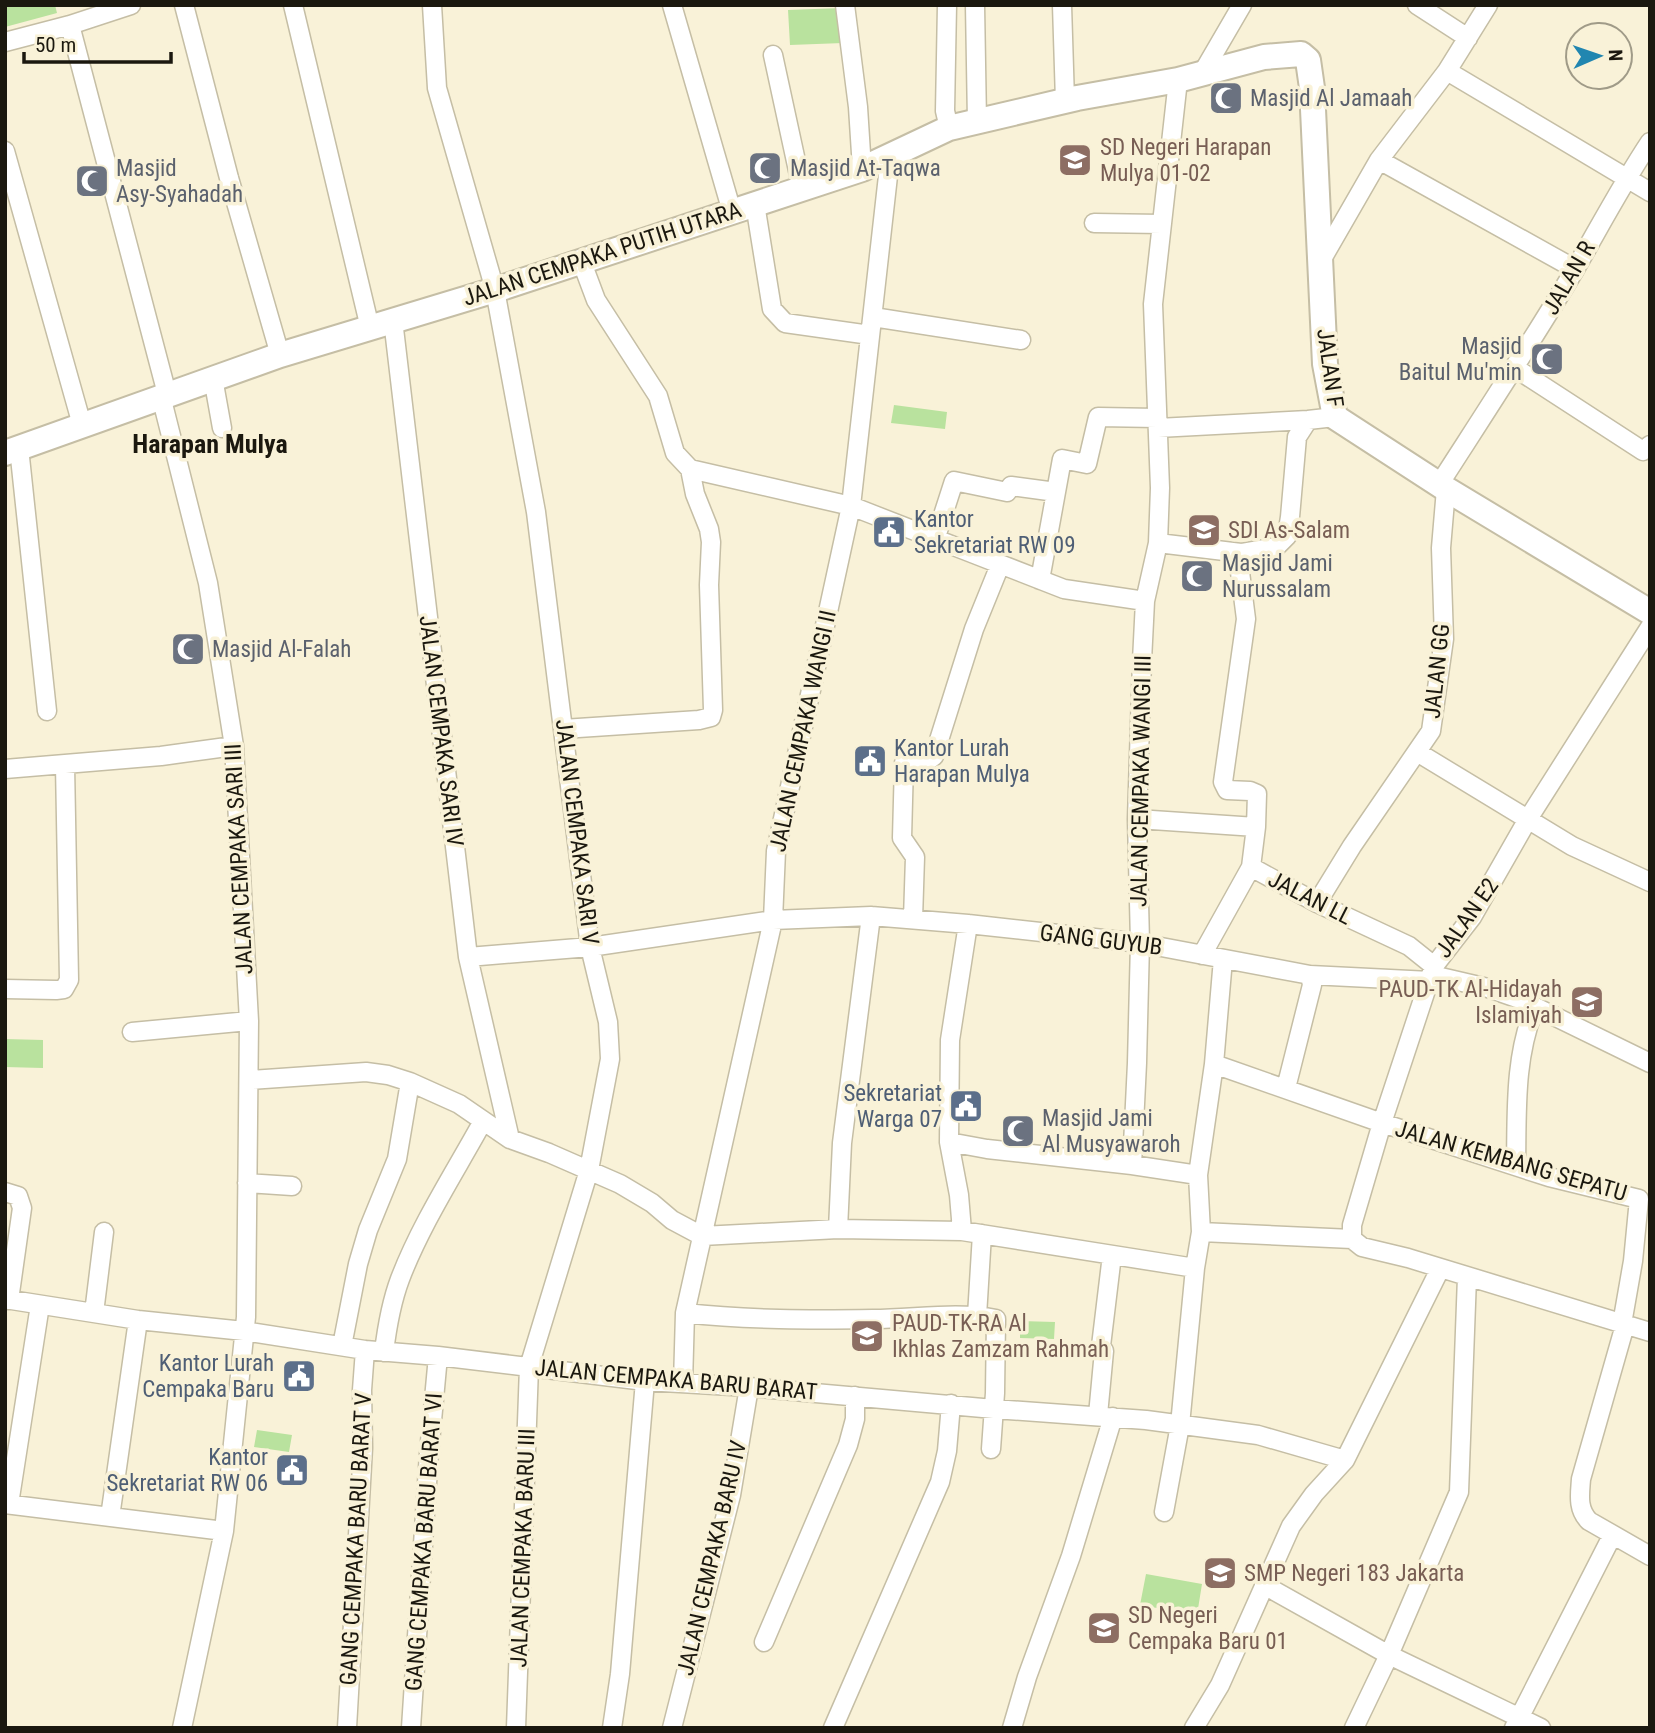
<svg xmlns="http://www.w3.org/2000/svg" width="1655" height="1733" font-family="'Roboto Condensed',sans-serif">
	<rect width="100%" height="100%" fill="#f9f2d8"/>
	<path fill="#b9e29e" d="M5,5H55L57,13L5,27Z
		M842,8L843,43L790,45L788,10Z
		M894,405L947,412L945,429L891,423Z
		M5,1039L43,1040V1068L5,1067Z
		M1020,1321L1055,1322L1054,1339L1020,1338Z
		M257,1430L292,1435L289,1452L254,1447Z
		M1146,1574L1202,1584L1197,1615L1140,1605Z"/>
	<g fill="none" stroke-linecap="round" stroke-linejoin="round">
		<g stroke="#c5bea5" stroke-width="21">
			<path id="street" d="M184,5L229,178L280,355
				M293,5L370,328
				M432,5L437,88L495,290L536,512L590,947L608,1022L610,1059L589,1170L529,1367L516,1728
				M672,5L732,212
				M845,5L858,107L862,169
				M947,5L945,111L949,128
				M975,5L977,122
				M1062,5L1065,101
				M1417,5L1468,38
				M70,25L167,394
				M5,42L70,25L131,5
				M773,55L802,189
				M1447,71L1650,192
				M1203,72L1242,5
				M5,151L82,425
				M1379,160L1575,269
				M755,204L772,309L785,323L870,335
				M1094,223L1162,224
				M1322,259L1379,160L1447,71L1488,5
				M581,260L596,300L658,396L675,453L690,469L851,506L1064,589L1145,601
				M873,317L1021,340
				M393,320L468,957L510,1139
				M1515,368L1643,451L1650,445
				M213,378L222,428
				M161,396L208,583L234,746L249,1021L246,1317L224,1531L182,1728
				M1158,428L1308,420L1335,417
				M19,448L47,711
				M1440,483C1485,413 1531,343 1574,271C1599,228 1622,184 1650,142
				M935,540L954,481L1007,492L1011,486L1056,492
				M1158,543L1241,553L1276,547L1287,536L1290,517L1297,437L1308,420
				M1241,553L1240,572L1246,619L1223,782L1227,790L1250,791L1257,794L1256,827
				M1040,580L1062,459L1087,464L1098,417L1157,418
				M563,729L699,720L711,717L713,710L709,585L711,542L709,529L695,494L690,469
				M1417,752L1572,846L1650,882
				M5,769L161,756L234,746
				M1137,819L1256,827L1251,867L1317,903L1409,946L1434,966
				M1317,903L1352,846L1431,731L1444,639L1441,548L1446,489
				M913,919L915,857L902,838L904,763L908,760L930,759L934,756L974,629L1000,565
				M1202,955L1251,867
				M468,957L590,947L773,920L871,916L968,924L1140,943L1310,975L1312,985L1286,1088
				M1310,975L1430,981
				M1432,975L1488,988L1517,998L1650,1063
				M5,989L56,990L64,989L69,980L65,765
				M132,1032L249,1021
				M1214,1064L1382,1123L1549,1177L1639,1199L1633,1261L1622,1324
				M250,1080L366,1072L388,1075L410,1082L459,1104L510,1139L549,1153L620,1184L652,1203L672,1220L702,1236L838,1229L962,1231L1195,1268
				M949,1142L987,1149L1132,1165
				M1516,1166C1517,1112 1514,1057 1535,1007
				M1198,1175L1214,1064L1223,959
				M247,1183L292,1186
				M5,1192L18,1196L22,1208L9,1300
				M838,1229L842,1143L871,916
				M962,1231L959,1195L949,1142L950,1040L968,924
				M1201,1232L1352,1239
				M1352,1239V1225L1382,1123L1434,966L1472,917L1528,819L1650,627
				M1352,1239L1362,1247L1408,1258L1650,1332
				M5,1299L138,1320L244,1331L365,1350L438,1356L645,1381L749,1387L994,1409L1146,1420L1258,1435L1345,1460
				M94,1313L104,1232
				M685,1313C748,1320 811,1320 873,1319C914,1319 956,1311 996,1319L995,1393L991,1449
				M977,1316L982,1234
				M1625,1325L1581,1479C1580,1494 1577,1509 1589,1521L1650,1556
				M342,1346L358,1264L368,1230L397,1159L410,1082
				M384,1352C387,1327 391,1303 400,1279C421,1224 455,1172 483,1121
				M683,1383L685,1313L773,920L776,851L851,506L890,158
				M1098,1415L1104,1351L1101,1346L1112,1255
				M5,1504L224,1531
				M9,1504L40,1305
				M1164,1512L1180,1425L1195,1268L1201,1232L1198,1175L1132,1165L1137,1063L1140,943L1137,819L1142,661L1145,601L1158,543L1160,488L1153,304L1178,80
				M110,1517L138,1320
				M1264,1585L1389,1655L1541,1728
				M764,1642L848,1445L855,1419V1396
				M347,1728L363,1448L362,1390L365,1350
				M411,1728L429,1453L438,1356
				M612,1728L620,1674L645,1381
				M672,1728L731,1495L749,1387
				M833,1728L940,1482L947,1451L951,1404
				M1012,1728L1027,1677L1071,1556L1113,1417
				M1194,1728L1220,1685L1291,1526L1314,1494L1345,1460L1440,1269
				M1354,1728L1389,1655L1459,1492L1467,1277
				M1514,1728L1612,1536"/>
		</g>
		<g stroke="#c5bea5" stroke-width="28">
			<path id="secondary" d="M5,453L280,355L495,290L862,169L949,128L1077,98L1178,80L1264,57L1301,54L1308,60L1312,88L1325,364L1335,417L1446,489L1650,612"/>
		</g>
		<use href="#street" stroke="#fff" stroke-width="18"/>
		<use href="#secondary" stroke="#fff" stroke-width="24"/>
	</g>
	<defs>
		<g id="mosque-square" transform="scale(1.75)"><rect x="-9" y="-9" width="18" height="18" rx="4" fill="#6b7280" stroke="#f9f2d8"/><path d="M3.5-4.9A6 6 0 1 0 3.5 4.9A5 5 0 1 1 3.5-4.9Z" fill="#fff"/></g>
		<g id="school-square" transform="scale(1.75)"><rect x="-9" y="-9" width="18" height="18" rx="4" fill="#8d6e63" stroke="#f9f2d8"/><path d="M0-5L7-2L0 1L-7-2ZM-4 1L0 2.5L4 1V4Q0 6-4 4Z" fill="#fff"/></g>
		<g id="civic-square" transform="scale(1.75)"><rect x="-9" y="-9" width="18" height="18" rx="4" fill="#5c6f8a" stroke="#f9f2d8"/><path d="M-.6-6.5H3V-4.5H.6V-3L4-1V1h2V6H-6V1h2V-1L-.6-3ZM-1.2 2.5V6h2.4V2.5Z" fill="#fff"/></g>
	</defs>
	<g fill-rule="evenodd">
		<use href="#mosque-square" x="1226" y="98"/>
		<use href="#school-square" x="1075" y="160"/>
		<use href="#mosque-square" x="765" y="168"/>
		<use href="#mosque-square" x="92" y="181"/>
		<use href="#mosque-square" x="1547" y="359"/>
		<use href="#school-square" x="1204" y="530"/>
		<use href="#civic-square" x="889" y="532"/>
		<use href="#mosque-square" x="1197" y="576"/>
		<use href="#mosque-square" x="188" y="649"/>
		<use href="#civic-square" x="870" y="761"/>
		<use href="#school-square" x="1587" y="1002"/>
		<use href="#civic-square" x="966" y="1106"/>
		<use href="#mosque-square" x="1018" y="1131"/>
		<use href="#school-square" x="867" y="1336"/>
		<use href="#civic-square" x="299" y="1376"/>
		<use href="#civic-square" x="292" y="1470"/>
		<use href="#school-square" x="1220" y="1573"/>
		<use href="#school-square" x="1104" y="1628"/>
	</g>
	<g text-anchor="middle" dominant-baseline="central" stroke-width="7" stroke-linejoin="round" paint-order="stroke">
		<g font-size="23" fill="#5b616d" stroke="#f9f2d8" text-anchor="start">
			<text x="1250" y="98">Masjid Al Jamaah</text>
			<text x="116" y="168">Masjid<tspan x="116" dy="26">Asy-Syahadah</tspan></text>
			<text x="790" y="168">Masjid At-Taqwa</text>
			<text x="1522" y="346" text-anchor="end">Masjid<tspan x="1522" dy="26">Baitul Mu'min</tspan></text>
			<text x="1222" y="563">Masjid Jami<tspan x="1222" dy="26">Nurussalam</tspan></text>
			<text x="212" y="649">Masjid Al-Falah</text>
			<text x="1042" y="1118">Masjid Jami<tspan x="1042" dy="26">Al Musyawaroh</tspan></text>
		</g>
		<g font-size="23" fill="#785e54" stroke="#f9f2d8" text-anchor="start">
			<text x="1100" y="147">SD Negeri Harapan<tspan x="1100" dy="26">Mulya 01-02</tspan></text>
			<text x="1228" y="530">SDI As-Salam</text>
			<text x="1562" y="989" text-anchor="end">PAUD-TK Al-Hidayah<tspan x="1562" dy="26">Islamiyah</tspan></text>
			<text x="892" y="1323">PAUD-TK-RA Al<tspan x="892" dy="26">Ikhlas Zamzam Rahmah</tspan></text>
			<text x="1244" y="1573">SMP Negeri 183 Jakarta</text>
			<text x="1128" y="1615">SD Negeri<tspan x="1128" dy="26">Cempaka Baru 01</tspan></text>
		</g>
		<g font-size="23" fill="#1b180f" stroke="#f9f2d8">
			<text transform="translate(602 254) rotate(-18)">JALAN CEMPAKA PUTIH UTARA</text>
			<text transform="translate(1569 278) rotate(-60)">JALAN R</text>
			<text transform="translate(1330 368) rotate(82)">JALAN F</text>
			<text transform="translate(1437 671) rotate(-84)">JALAN GG</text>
			<text transform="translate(441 731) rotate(83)">JALAN CEMPAKA SARI IV</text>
			<text transform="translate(803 731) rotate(-78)">JALAN CEMPAKA WANGI II</text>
			<text transform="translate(1141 781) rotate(-89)">JALAN CEMPAKA WANGI III</text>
			<text transform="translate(577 832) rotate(83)">JALAN CEMPAKA SARI V</text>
			<text transform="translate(239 859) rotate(-93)">JALAN CEMPAKA SARI III</text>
			<text transform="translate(1310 898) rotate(27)">JALAN LL</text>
			<text transform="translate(1467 918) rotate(-55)">JALAN E2</text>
			<text transform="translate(1101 940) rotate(7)">GANG GUYUB</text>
			<text transform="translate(1511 1161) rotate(16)">JALAN KEMBANG SEPATU</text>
			<text transform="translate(676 1380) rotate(5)">JALAN CEMPAKA BARU BARAT</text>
			<text transform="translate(356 1539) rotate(-87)">GANG CEMPAKA BARU BARAT V</text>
			<text transform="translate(424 1542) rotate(-86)">GANG CEMPAKA BARU BARAT VI</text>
			<text transform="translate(523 1548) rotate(-88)">JALAN CEMPAKA BARU III</text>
			<text transform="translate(712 1558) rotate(-77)">JALAN CEMPAKA BARU IV</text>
		</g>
		<g font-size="23" fill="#4e5e75" stroke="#f9f2d8" text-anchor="end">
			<text x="914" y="519" text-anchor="start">Kantor<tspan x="914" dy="26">Sekretariat RW 09</tspan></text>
			<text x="894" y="748" text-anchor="start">Kantor Lurah<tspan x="894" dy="26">Harapan Mulya</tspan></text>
			<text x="942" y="1093">Sekretariat<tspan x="942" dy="26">Warga 07</tspan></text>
			<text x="274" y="1363">Kantor Lurah<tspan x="274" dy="26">Cempaka Baru</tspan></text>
			<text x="268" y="1457">Kantor<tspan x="268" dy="26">Sekretariat RW 06</tspan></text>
		</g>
		<g font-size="26" font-weight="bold" fill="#1b180f" stroke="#f9f2d8">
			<text x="210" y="444">Harapan Mulya</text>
		</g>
	</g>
	<rect width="1655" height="1733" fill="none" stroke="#1b180f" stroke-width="14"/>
	<g transform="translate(1599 56) rotate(88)"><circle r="33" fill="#f9f2d8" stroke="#a09b88" stroke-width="2"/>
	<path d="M0-5L12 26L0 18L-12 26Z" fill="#2186b0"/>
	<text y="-10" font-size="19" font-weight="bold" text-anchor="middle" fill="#1b180f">N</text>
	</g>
	<path d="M24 52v10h147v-10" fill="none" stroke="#1b180f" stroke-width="3.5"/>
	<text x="35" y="52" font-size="21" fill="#1b180f" stroke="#f9f2d8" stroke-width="5" paint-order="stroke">50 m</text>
</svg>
